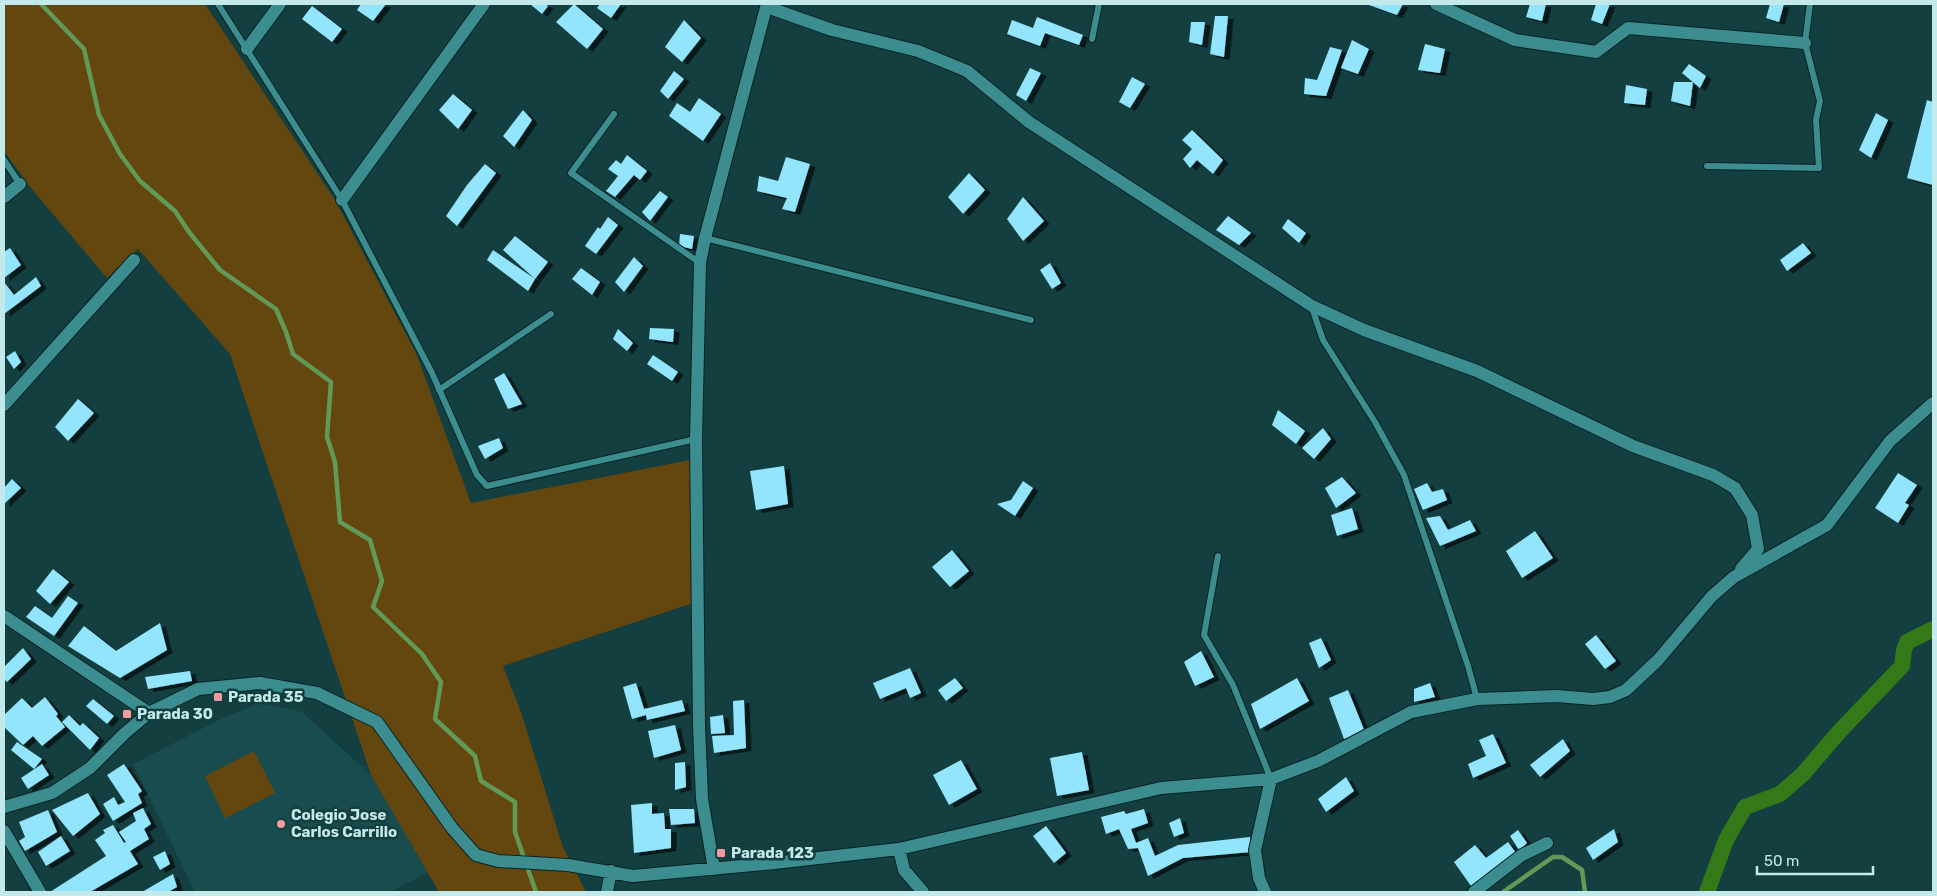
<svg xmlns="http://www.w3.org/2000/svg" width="1937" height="896" font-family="Rubik,sans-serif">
	<defs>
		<filter id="shadow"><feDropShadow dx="5.5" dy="3" stdDeviation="0" flood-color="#0009"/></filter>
	</defs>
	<rect width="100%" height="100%" fill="#143f40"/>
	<path fill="#194c4e" d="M260,703L302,712L371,775L428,873L389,892H195L133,764L225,717Z"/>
	<path fill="#64460f" d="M4,4H205L335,200L416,353L471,503L690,460L693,603L503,666L521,712L562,845L586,892H439L371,775L230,354L138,249L107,278L30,187L4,151Z
		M254,751L275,793L225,818L205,776Z"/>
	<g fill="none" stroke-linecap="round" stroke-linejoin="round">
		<path stroke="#609a56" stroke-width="4.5" d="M41,4L84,49L99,115L120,154L140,181L175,211L189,232L220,270L276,309L286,332L293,354L331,382L327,437L335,462L340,522L370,540L382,581L373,607L422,654L441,682L435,719L475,756L481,781L515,802V832L536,892
			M1503,892L1553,857H1562L1582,870L1585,892"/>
		<path stroke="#357817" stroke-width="16" d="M1707,892L1726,840L1745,807L1780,794L1803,774L1838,733L1902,666L1904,650L1907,642L1933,629"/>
	</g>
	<path fill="#92e5fd" filter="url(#shadow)" d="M361,4H386L373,21L357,10Z
		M530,4H546L548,6L542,14Z
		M574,4L603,29L587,49L556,22Z
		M600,4H621L611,18L597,8Z
		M1369,4H1403L1397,15L1369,5Z
		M1530,4H1546L1542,21L1526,17Z
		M1596,4H1610L1602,24L1591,20Z
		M1770,4H1784L1779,22L1766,18Z
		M312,6L342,29L332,42L302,19Z
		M1215,16H1228L1224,57L1210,54Z
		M1037,17L1083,35L1079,45L1045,33L1040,46L1007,34L1012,20L1033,28Z
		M684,20L701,38L682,62L665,47Z
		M1191,22H1205L1202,45L1189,42Z
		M1352,40L1369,49L1358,74L1341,68Z
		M1425,44L1445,49L1440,73L1418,70Z
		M1330,47L1342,50L1326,96L1304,94L1305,78L1317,80Z
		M1689,64L1706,76L1700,88L1682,73Z
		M1030,68L1041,73L1026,101L1016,95Z
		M674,71L684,79L668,99L660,91Z
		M1132,77L1145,84L1130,108L1119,102Z
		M1674,82H1693L1690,106L1671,101Z
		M1626,85L1647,89L1645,105L1624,103Z
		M453,94L472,110L458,129L439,110Z
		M699,98L721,114L703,141L669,116L677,103L690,112Z
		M1927,100L1933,102V185L1907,178Z
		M523,110L532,120L514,147L503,136Z
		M1876,113L1888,120L1871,158L1859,150Z
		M1192,130L1223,160L1213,174L1197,160L1190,168L1183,159L1192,149L1182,140Z
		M627,155L647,171L640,180L634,175L615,197L606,191L618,176L608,169L616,160L621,164Z
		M786,157L810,164L795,212L782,209L787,198L757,191L759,176L778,181Z
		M485,164L496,173L457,226L446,216L467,185Z
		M969,173L985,190L963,214L948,197Z
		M660,191L668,197L650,221L642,212Z
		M1023,197L1044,221L1023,241L1007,219Z
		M1228,216L1251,233L1239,245L1216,230Z
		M608,217L618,225L596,254L585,246L598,227L600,229Z
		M1288,219L1306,233L1299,243L1282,228Z
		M680,234L694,236L692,249L679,246Z
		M515,236L548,262L535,279L503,250Z
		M1803,243L1811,253L1787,271L1780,260Z
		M10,248L21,265L4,278V252Z
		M493,250L535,279L528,291L487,260Z
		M634,257L643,266L624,292L615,282Z
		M1050,263L1061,283L1052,289L1040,270Z
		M581,268L600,282L592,295L572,279Z
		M36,277L41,286L4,314V282L14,295Z
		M650,328L674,329L673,342L649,339Z
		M618,329L633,343L627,351L613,339Z
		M15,351L21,362L14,369L6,357Z
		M653,355L678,372L672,381L647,364Z
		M504,373L522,404L508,409L494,379Z
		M78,399L94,413L68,441L55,427Z
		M1278,410L1305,431L1296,444L1272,425Z
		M1323,428L1331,439L1314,459L1302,448Z
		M499,438L503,448L485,459L478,446Z
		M784,466L788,504L756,510L750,471Z
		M1898,473L1917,485L1905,503L1909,505L1898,523L1875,508Z
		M1342,477L1356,493L1336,508L1325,488Z
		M12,479L21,488L4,504V488Z
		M1023,481L1033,488L1015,516L997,504L1011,500Z
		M1427,483L1432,492L1443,489L1447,500L1423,510L1414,489Z
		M1352,508L1358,529L1337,536L1331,515Z
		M1440,516L1448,530L1470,520L1476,531L1440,546L1426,518Z
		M1535,531L1553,558L1522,578L1506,551Z
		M952,550L969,571L950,587L932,567Z
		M53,569L69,582L50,604L36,591Z
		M68,596L78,603L54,636L26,617L35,606L52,618Z
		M160,623L167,650L120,678L68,646L84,626L116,651Z
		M1596,635L1616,661L1605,669L1585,644Z
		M1321,638L1331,660L1319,668L1309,643Z
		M23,648L31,659L7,682L4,679V667Z
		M1201,651L1214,677L1195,686L1184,662Z
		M910,668L921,693L910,698L906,688L880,699L873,683Z
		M190,671L192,681L148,689L145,677Z
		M955,678L963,688L946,701L938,690Z
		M1297,678L1309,701L1260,729L1251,704Z
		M636,683L644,709L682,700L685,711L647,720L646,715L632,719L623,687Z
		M1430,683L1435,697L1414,702V689Z
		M1348,690L1365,732L1344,739L1329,698Z
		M45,697L58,714L56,716L65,727L42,746L33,736L23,745L4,727V715L22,698L32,708Z
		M93,699L114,716L107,724L86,706Z
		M744,700L746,748L714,753L712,736L734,735L733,701Z
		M69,715L80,726L83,723L99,738L90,750L62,722Z
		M723,715L725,733L711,734L710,717Z
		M675,725L681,750L654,758L648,731Z
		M1493,734L1506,763L1473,778L1468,764L1486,756L1479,740Z
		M1563,739L1570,751L1540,777L1530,765Z
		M17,742L42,759L34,769L11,750Z
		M1082,752L1089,790L1057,796L1050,758Z
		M961,760L977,789L949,805L933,775Z
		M685,762L686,787L675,790V763Z
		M42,764L49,775L28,789L21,778Z
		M124,764L142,791L138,794L142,803L113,821L103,804L114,797L118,805L125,802L107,775Z
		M1346,777L1354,791L1326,812L1318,799Z
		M88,793L100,814L73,836L52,810Z
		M652,803V814L664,813L665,829H671V848L634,853L631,805Z
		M143,808L151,824L144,829L149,839L130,851L138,864L90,892H50L106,856L95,840L105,833L103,830L113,825L124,843L126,842L119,832L136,821L133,813Z
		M669,809H694L695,823L671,825Z
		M1144,809L1148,823L1131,829L1136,843L1148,838L1155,856L1178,845L1250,837L1251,852L1183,858L1148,876L1138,848L1128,849L1119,829L1106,834L1101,817L1124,811L1126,814Z
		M48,810L57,832L25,851L19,841L25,837L19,822Z
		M1180,818L1184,833L1174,837L1169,823Z
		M1046,826L1066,853L1054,863L1033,836Z
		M1614,829L1618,842L1593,860L1586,848Z
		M1518,830L1527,843L1519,850L1510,836Z
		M61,836L70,851L46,866L38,852Z
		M1508,842L1516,853L1471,886L1454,862L1475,845L1486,858Z
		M165,851L170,864L160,870L153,857Z
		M173,874L177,887L168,892H142Z"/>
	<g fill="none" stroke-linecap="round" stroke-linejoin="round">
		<g stroke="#0a2424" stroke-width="8">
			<path id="lane" d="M218,4L342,200L432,373L477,475L487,486L696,439
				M1092,39L1099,4
				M614,114L571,173L700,263
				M4,160L20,184
				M1707,166L1819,168L1816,120L1820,101L1805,43L1810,4
				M705,238L1031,320
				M1312,308L1323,340L1375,422L1404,475L1468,666L1477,699
				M439,390L551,314
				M1218,556L1204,635L1233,685L1271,779"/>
		</g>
		<g stroke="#0a2424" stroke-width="14">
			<path id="street" d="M1436,4L1515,40L1596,52L1628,28L1805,43
				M767,7L832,30L918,51L967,71L1029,122L1312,306L1364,330L1477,371L1633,446L1713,475L1735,488L1752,515L1758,549L1741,569
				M247,49L280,4
				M4,197L20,184
				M342,200L484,4
				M4,405L134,260
				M4,616L149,713
				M4,807L52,793L90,768L125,733L149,713L198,689L260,683L317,693L377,722L452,828L476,855L498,861L568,865L633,876L765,864L899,849L1161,788L1271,779L1318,761L1411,712L1477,699L1557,696L1593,699L1610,697L1626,690L1658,660L1712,596L1734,577L1827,525L1890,441L1933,403
				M4,831L40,892
				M899,849L904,870L923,892
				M714,869L702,799L699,725L696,439L700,263L705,238L767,4
				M607,892L611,871
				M1265,892L1259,878L1255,850L1271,779
				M1474,892L1522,855L1547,843"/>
		</g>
		<use href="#lane" stroke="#3c8d8f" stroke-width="6"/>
		<use href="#street" stroke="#3c8d8f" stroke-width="12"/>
	</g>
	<g fill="#f59b9d" stroke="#143f40" stroke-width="2">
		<rect x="213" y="692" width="10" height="10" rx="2.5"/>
		<rect x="122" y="709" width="10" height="10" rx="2.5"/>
		<circle cx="281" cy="824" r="5"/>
		<rect x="716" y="848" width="10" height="10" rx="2.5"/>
	</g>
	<g text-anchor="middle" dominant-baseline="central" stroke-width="5" stroke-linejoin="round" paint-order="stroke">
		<g font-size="15" font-weight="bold" fill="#c4e9ea" stroke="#143f40" text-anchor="start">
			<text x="228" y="697">Parada 35</text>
			<text x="137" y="714">Parada 30</text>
			<text x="291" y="815">Colegio Jose<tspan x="291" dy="17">Carlos Carrillo</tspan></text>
			<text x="731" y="853">Parada 123</text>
		</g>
	</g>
	<rect width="1937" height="896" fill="none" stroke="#c4e9ea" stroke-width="10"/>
	<path d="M1757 866v8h116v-8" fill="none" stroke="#c4e9ea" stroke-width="2.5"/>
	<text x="1764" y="866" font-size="15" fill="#c4e9ea" stroke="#143f40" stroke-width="4" paint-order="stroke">50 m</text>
</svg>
